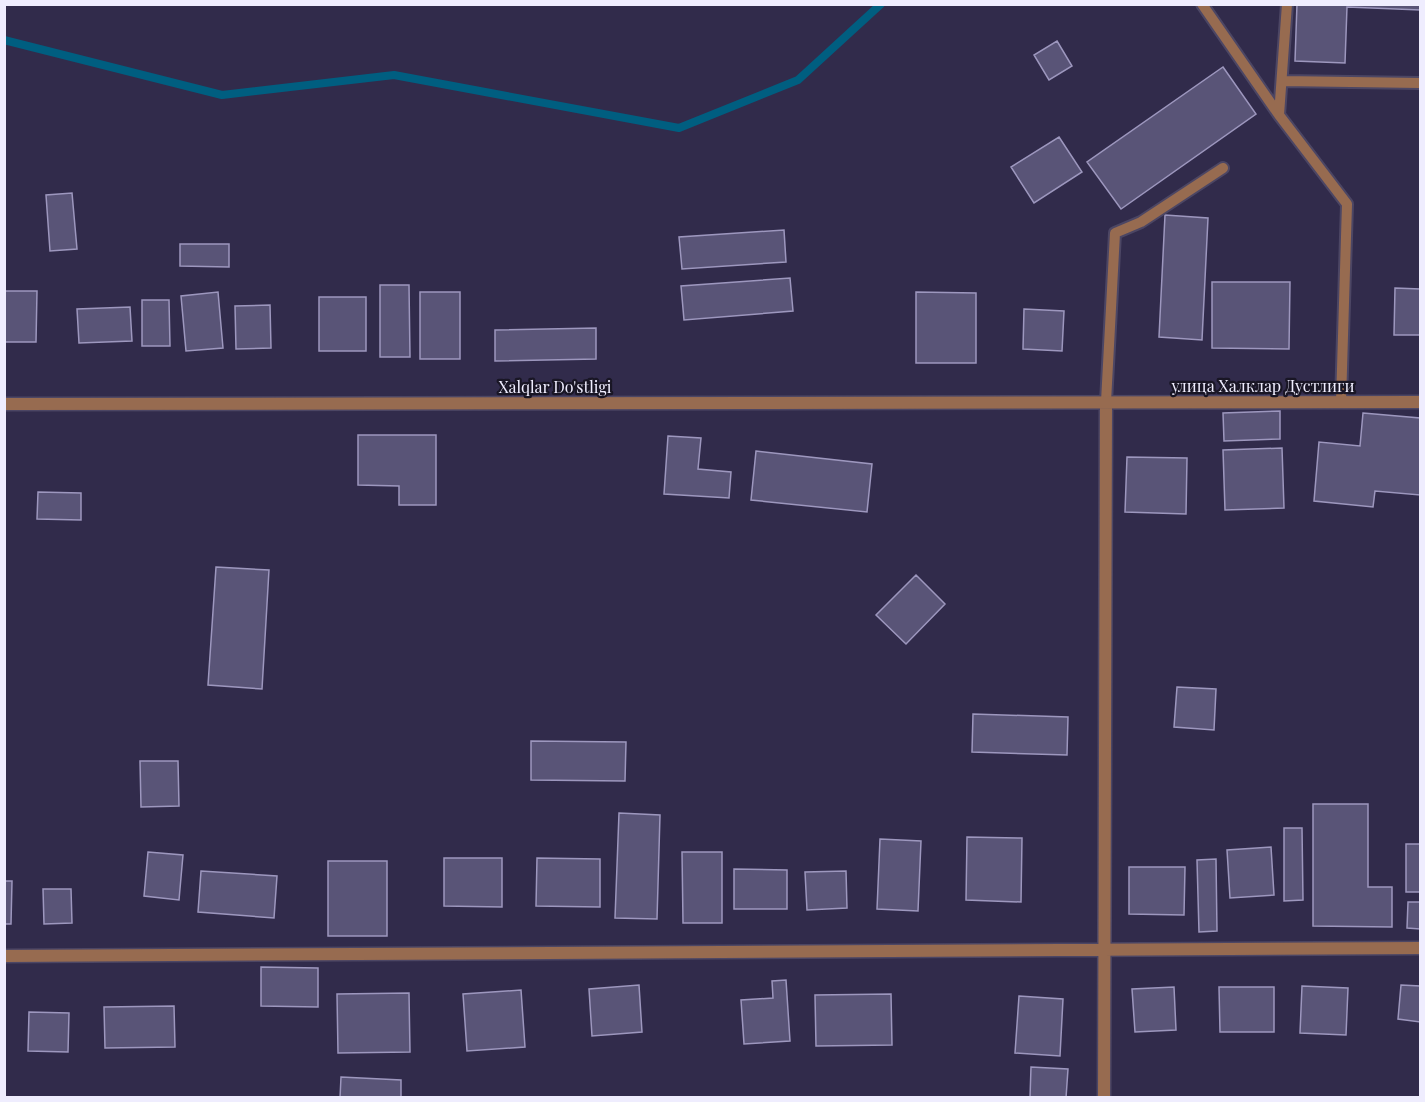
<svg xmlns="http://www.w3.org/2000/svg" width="1425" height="1102" font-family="'Playfair Display',serif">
	<rect width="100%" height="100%" fill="#312b4b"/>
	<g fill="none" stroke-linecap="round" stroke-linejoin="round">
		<path stroke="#005e80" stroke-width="8" d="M4,40L222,95L394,75L679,128L798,80L881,4"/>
	</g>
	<path fill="#595477" stroke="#9d97be" stroke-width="1.5" d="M1297,4H1420V10L1347,7L1345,63L1295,61Z
		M1057,41L1072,66L1049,80L1034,55Z
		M1223,67L1256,114L1121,209L1087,162Z
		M1059,137L1082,172L1034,203L1011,167Z
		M72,193L77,249L50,251L46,195Z
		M1165,215L1208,218L1202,340L1159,337Z
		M784,230L786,262L682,269L679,237Z
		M180,244H229V267L180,266Z
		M790,278L793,311L684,320L681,286Z
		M1212,282H1290L1289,349L1212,348Z
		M380,285H409L410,357H380Z
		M1395,288L1420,289V335H1394Z
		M4,291H37L36,342H4Z
		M218,292L223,348L186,351L181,296Z
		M420,292H460V359H420Z
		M916,292L976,293V363H916Z
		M319,297H366V351H319Z
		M142,300H169L170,346H142Z
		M270,305L271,348L236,349L235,306Z
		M130,307L132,341L79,343L77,309Z
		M1024,309L1064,311L1062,351L1023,349Z
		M596,328V359L495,361V330Z
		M1280,411V439L1224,441L1223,413Z
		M1363,413L1420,418V495L1375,491L1373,507L1314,501L1319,442L1360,446Z
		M358,435H436V505H399V486L358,485Z
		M668,436L701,438L698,469L731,472L729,498L664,494Z
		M1282,448L1284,508L1225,510L1223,450Z
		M756,451L872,464L867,512L751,500Z
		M1127,457L1187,458L1186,514L1125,512Z
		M38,492L81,493V520L37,519Z
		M216,567L269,570L262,689L208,685Z
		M916,575L945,604L906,644L876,615Z
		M1177,687L1216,689L1214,730L1174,727Z
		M973,714L1068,717L1067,755L972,752Z
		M531,741L626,742L625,781L531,780Z
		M140,761H178L179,806L141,807Z
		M1313,804H1368V887H1392V927L1313,926Z
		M619,813L660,815L657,919L615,918Z
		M1284,828H1302L1303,900L1284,901Z
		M967,837L1022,838L1021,902L966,900Z
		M880,839L921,841L918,911L877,909Z
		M1406,844H1420V892H1406Z
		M1271,847L1274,895L1230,898L1227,850Z
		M148,852L183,855L179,900L144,896Z
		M682,852H722V923H683Z
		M444,858H502V907L444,906Z
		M537,858L600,859V907L536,906Z
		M1216,859L1217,931L1199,932L1197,860Z
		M328,861H387V936H328Z
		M1129,867H1185L1184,915L1129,914Z
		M734,869L787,870V909H734Z
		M201,871L277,876L274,918L198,912Z
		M846,871L847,908L807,910L805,872Z
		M4,881H12L11,924H4Z
		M43,889H71L72,923L44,924Z
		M1408,902H1420V929L1407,928Z
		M261,967L318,968V1007L261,1006Z
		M786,980L790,1041L744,1044L741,1000L773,998L772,981Z
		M639,985L642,1032L592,1036L589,989Z
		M1401,985L1420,986V1022L1398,1019Z
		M1302,986L1348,988L1346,1035L1300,1033Z
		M1174,987L1176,1030L1135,1032L1132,989Z
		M1219,987H1274V1032H1220Z
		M521,990L525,1047L467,1051L463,994Z
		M409,993L410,1052L338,1053L337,994Z
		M891,994L892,1045L816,1046L815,995Z
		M1019,996L1063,999L1060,1056L1015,1053Z
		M174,1006L175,1047L105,1048L104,1007Z
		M29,1012L69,1013L68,1052L28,1051Z
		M1031,1067L1068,1069L1066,1098H1030Z
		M341,1077L401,1080V1098H340Z"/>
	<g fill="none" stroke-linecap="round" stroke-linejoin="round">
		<g stroke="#4c4664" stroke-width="14">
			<path id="service" d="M1202,4L1279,115L1347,204L1341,402
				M1282,81L1420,83
				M1279,115L1287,4
				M1106,402L1115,233L1141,222L1223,168"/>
		</g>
		<g stroke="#4c4664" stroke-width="15">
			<path id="minor" d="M4,404L1420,402
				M4,956L1420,948
				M1104,1098L1106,402"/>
		</g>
		<use href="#service" stroke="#976b50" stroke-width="10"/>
		<use href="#minor" stroke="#976b50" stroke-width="12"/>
	</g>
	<g text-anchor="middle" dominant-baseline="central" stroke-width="4.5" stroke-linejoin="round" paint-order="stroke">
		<g font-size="16" fill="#efedfe" stroke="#191625">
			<text x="1263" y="385">улица Халклар Дустлиги</text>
			<text x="555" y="386">Xalqlar Do'stligi</text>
		</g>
	</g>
	<rect width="1425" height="1102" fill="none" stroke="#efedfe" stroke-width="12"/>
</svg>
